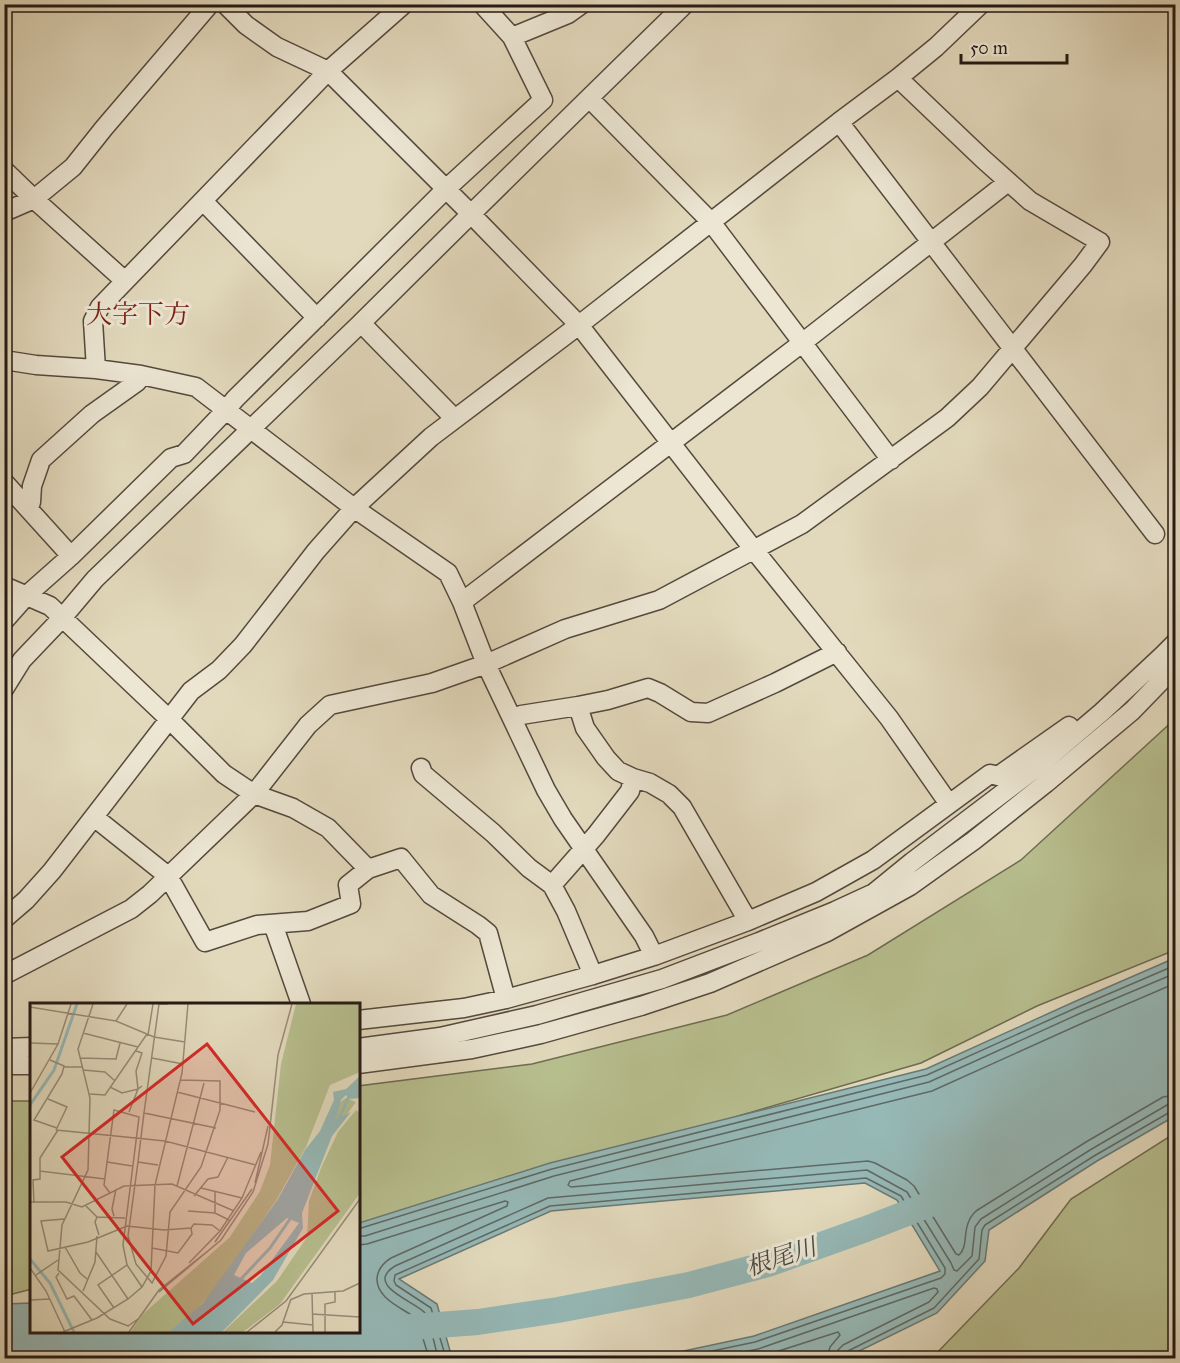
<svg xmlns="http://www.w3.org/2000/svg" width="1180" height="1363" font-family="'IM FELL Great Primer','Noto Serif JP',serif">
	<rect width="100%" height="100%" fill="#e2d9bc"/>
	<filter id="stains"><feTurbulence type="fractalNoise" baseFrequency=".00333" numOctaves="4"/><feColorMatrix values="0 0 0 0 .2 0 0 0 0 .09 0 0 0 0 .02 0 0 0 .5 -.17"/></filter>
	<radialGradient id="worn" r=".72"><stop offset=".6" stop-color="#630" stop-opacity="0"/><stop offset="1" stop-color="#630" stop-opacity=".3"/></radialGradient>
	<path fill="#b7be8e" stroke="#6e6c51" stroke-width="1.5" d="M1175,719V950L1037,1006L921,1063L565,1166L359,1237L358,1086L532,1064L727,1015L868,955L1021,860Z
		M5,1101H31L32,1289L5,1296Z
		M1175,1133V1358H932L1019,1268L1071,1199Z"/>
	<path fill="#96b9b7" stroke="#697976" stroke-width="1.5" d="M1175,958V1116L1097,1161L989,1230L985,1261L937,1313L845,1358H651L754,1336L940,1271L897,1200L865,1183L551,1211L399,1279L437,1304L452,1358H5V1304L31,1303L32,1332H358L359,1223L550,1163L926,1069L1076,1001Z"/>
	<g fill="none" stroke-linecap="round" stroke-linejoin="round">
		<path stroke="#5e6966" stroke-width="1.5" d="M1176,983L1085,1022L932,1091L570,1181L568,1185L571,1187L868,1161L875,1163L907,1180L914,1186L956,1254L959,1255C970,1245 960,1226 976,1211L1086,1142L1163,1097L1176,1095
			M358,1229L552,1169L927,1075L1078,1007L1176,965
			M358,1236H365L554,1176L929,1082L1081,1013L1176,973
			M358,1245L367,1244L505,1201L508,1202L507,1206L391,1258C383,1263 378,1269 377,1278C376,1299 403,1308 417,1319L429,1358
			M438,1358C436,1350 429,1319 425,1313C417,1302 363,1286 395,1266L548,1198L867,1170L907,1192L951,1263L954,1270L957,1271L972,1256L975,1227L981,1219L1090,1150L1167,1105L1176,1104
			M446,1358L431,1308L396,1285L394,1281L395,1275L550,1206L866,1178L901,1196L945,1268V1274L941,1278L755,1342L679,1358
			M715,1358L758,1349L934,1288L937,1289L938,1292L929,1302L843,1345L838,1350L836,1358
			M757,1358L838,1332L840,1335L830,1347L827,1358
			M844,1358L845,1354L848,1351L934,1308L979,1259L982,1230L985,1225L1094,1156L1170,1112L1176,1111"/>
		<path stroke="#96b9b7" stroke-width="26" d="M358,1331L478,1322L558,1310L689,1285L768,1264L866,1229L938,1201"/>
		<g stroke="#55493e" stroke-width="21">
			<path id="minor" d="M225,4L246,25L277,47L328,71L471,214L579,325L754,550L889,718L949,804
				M512,37L568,14L582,4
				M589,98L685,4
				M839,122L1155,534
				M4,170L34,199L125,281
				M203,201L317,318
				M4,212L34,199L73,167L104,128L210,4
				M4,360L36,365L96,369L141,375L196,387L354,508L448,573L462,602L486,664L546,790L563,819L644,936L654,956
				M96,369L93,321L100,307L328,71L404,4
				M455,419L361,323L471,214L589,98L711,222L891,460
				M4,482L71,556
				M29,508L31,502L32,486L41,460L92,414L137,382L141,375
				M4,586L50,606L169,719L224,774L254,794L293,808L328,828L368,869L401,858L431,895L478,925L488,933L506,999
				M462,602L802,343L1008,182
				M4,621L27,595L71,556L171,458L184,454L226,410L235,399L446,189L543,100L512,37L482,4
				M4,689L22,660L63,617L95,579L361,323
				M512,718L521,715L578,706L608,700L648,688L660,693L691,712L708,713L775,683L837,652
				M421,768L423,774L493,833L529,868L552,885L566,911L593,975
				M94,817L168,876L205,942L257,925L308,921L351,904L348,885L368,869
				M552,885L596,835L630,791L633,778
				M4,919L26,900L52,871L191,691L219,670L243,645L316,551L354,508L431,437L579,325L839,122L898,78L936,47L981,4
				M748,921L816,892L873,860L990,774L998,776L1069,726
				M273,924L301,1004
				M4,975L131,909L150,894L254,794L308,725L330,705L432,683L486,664L565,629L659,600L802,524L947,418L980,387L1083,265L1100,242L1030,201L983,159L898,78
				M358,1020L464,1008L506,999L593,975L654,956L748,921L682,807L669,794L650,783L633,778L618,771L606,758L585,728L578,706
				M4,1048L32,1047
				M358,1048L440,1037L537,1015L662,979L759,942L835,911L874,893L912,862L1036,768L1102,712L1162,656L1176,642
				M358,1064L472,1049L541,1034L641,1006L710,983L827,932L910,886L973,841L1046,783L1132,711L1164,678L1176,663
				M4,1065H32"/>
		</g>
		<use href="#minor" stroke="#ece6d3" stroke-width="18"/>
	</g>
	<g text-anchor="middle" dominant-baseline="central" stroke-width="6" stroke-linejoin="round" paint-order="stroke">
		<g font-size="24" font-style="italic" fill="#484945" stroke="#ece6d3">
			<text transform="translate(781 1257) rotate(-18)">根尾川</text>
		</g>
		<g font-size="26" fill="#7a1f14" stroke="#ece6d3">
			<text x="138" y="314">大字下方</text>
		</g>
	</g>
	<g transform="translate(30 1003)">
		<rect width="330" height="330" fill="#e2d9bc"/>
		<path d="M266,1H330V69L300,82L276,144L247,196L184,288L144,329H101L113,311L200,234L230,188L240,162L251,61ZM316,95L326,99L309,122L297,126L302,105ZM326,107L330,110V190L250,301L213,329H193L247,278L277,234L279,198L291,165L308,129Z" fill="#b7be8e"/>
		<path d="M330,73V95L319,96L316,92L311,97L306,116L321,109L302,133L272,210L273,225L243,277L192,329H139L173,300L248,196L275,147L290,128L304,97L303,89L316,86ZM257,215L269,220L231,272L222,280L204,272L216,250Z" fill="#96b9b7" fill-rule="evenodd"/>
		<path fill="none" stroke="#96b9b7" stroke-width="3" d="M0,102L24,67L47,1M307,120L320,91M0,256L20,280L44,329M210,277L240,245L262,213"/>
		<path fill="none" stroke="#978c79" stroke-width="1.5" d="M63,1L48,46L60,95L58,167L32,222L28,267L80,316L98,323L108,316M0,4L86,18L124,34L155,39M86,18L97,1M53,30L108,44M118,32L123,1M0,40L28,41M106,48L112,50L106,68L108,86L112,83M50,55L86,56L90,40M122,55L153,61M20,57L34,63L32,71L4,117L27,125M33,64H52M53,67L75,69L85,78M80,84L92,90L108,86L99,109M147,89L225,109M0,90L28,41L41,1M60,91L75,92L117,31M18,96L37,104L26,127M114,110L129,1H138M26,127L135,138L226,162M77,159L102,163M108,159L98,233L106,261L122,280L136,253L140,209L171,164L190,107V78L150,77M128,162L108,159L114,110L186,125M10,168V155L28,127M225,180L238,123M147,183L174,80M185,189V210M80,190L74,182L84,107L109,114L93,242L97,262L112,284M164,193L178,176L188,174L198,154M212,195L231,149M0,199H36L52,204L94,183L142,181L204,208M4,200L3,177L10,176V168L75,176M56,203L67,214L95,215M158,208L185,210L199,217M84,213L82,206L86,186M67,214L65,219L69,232M34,216L11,218L18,248L58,239L97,223L134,227L161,225L164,221L182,222L190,228M185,239L222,186M35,244L50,270L57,276M122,245L148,250L162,231L161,225M66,249L98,296M159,260L190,228L212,195L171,185M0,265L16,288L35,329M29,270L26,274L37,296L44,293L62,317M6,272L28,257M53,288L65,259L67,233M129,289L191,237L223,189L238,141L248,52L262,1M282,290L283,329M0,297L20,296M260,297L274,291L313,288L330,280M84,305L68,282L97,262M282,311L330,314M253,319L283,322M33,329L67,315L98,296L112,284L121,268L125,182L152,70L158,1M99,329L129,287L174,251M217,329L256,298L330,196M245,329L252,322L261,296M295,329V301L305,299V289"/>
		<path fill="#d62828" fill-opacity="0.15" stroke="#d62828" stroke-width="3" d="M177,41L308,208L163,321L32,154Z"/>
		<rect width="330" height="330" fill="none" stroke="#261914" stroke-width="3"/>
	</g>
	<rect width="1180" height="1363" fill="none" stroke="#e2d9bc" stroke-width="24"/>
	<rect x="6" y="6" width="1168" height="1351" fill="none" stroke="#261914" stroke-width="3"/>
	<rect x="12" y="12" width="1156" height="1339" fill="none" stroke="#261914" stroke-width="1.5"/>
	<path d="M961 54v9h106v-9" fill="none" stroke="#261914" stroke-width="3"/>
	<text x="970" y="54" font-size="18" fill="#261914" stroke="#ece6d3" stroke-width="4.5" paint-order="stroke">50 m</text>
	<rect width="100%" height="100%" filter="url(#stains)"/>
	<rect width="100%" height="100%" fill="url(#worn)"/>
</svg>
